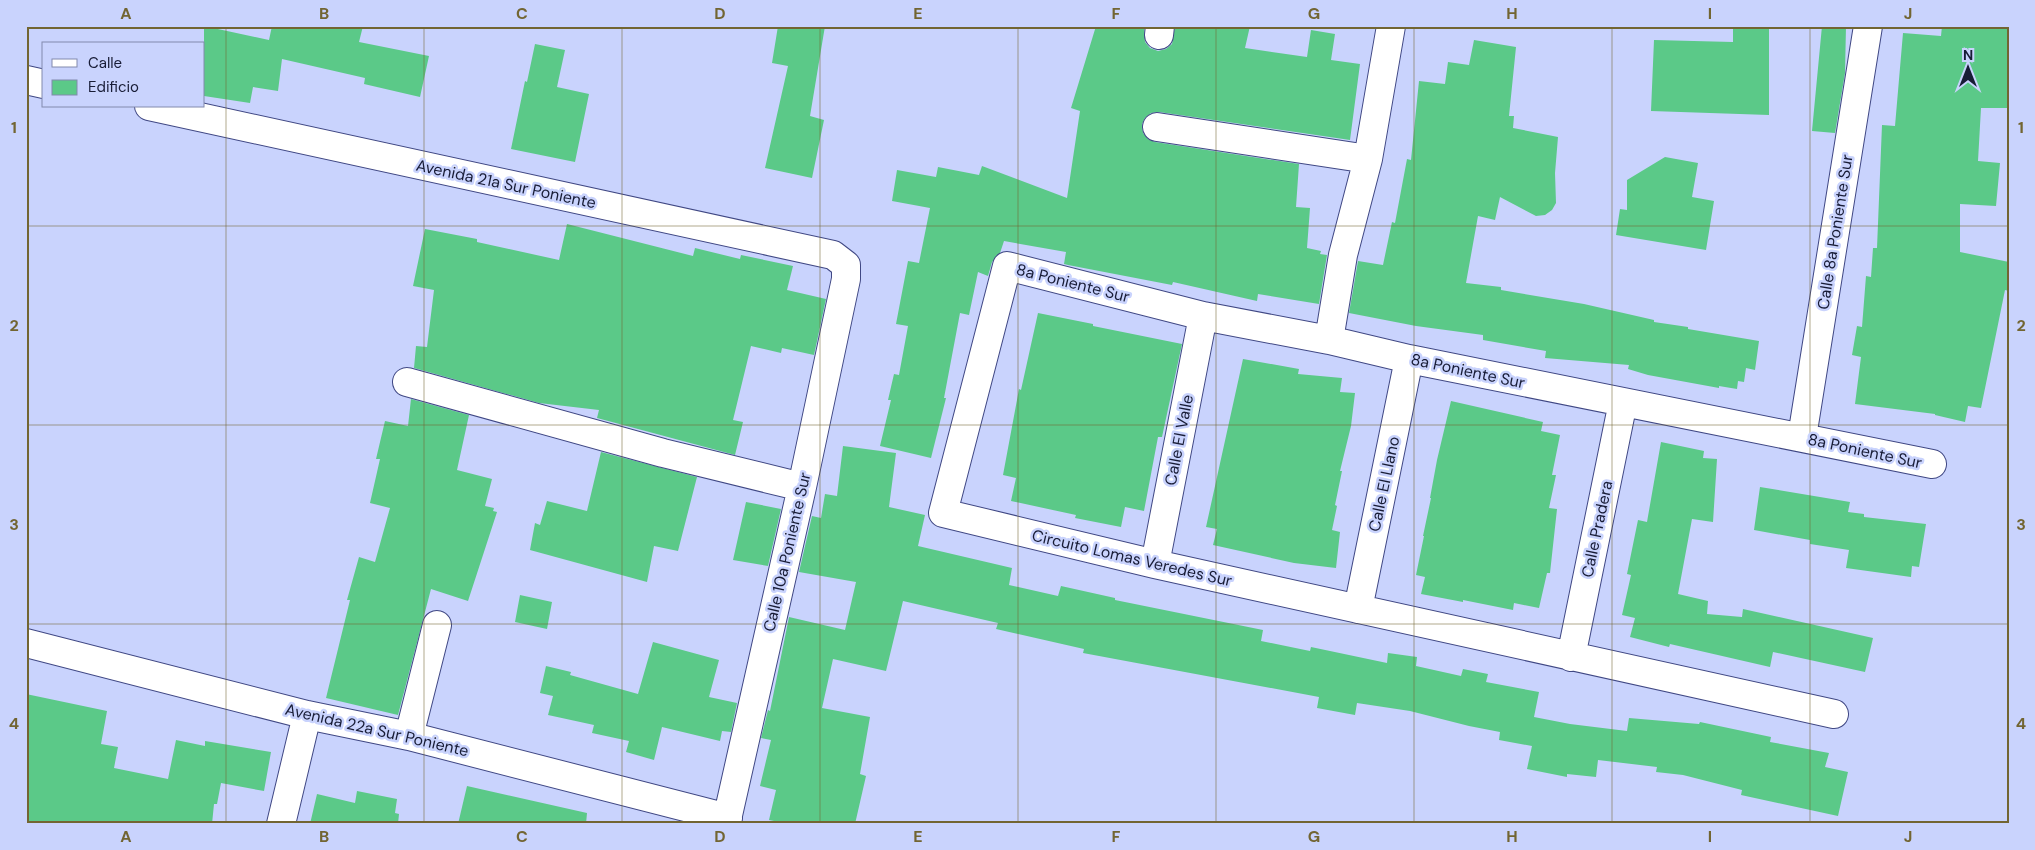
<svg xmlns="http://www.w3.org/2000/svg" width="2035" height="850" font-family="'DM Sans',sans-serif">
	<rect width="100%" height="100%" fill="#c9d3fd"/>
	<path fill="#5bc988" d="M204,26L269,40L272,26H363L359,42L429,56L420,97L364,84L365,78L282,59L278,91L253,87L250,103L204,96Z
		M778,26H825L810,116L824,120L812,178L765,168L788,66L772,63Z
		M1096,26H1144L1145,42L1150,48L1158,51L1166,49L1172,44L1175,26H1250L1245,48L1307,57L1311,30L1335,34L1331,60L1360,64L1350,140L1159,112L1151,113L1145,118L1142,124L1143,133L1148,139L1155,142L1299,164L1296,207L1310,208L1307,248L1321,251L1320,254L1327,255L1319,304L1258,294L1257,301L1173,282L1172,285L1068,265L1064,264L1066,252L1004,241L1000,253L992,262L988,276L978,272L969,315L960,313L944,398H946L931,458L880,446L891,400H888L894,374L899,375L908,326L896,324L908,261L919,263L930,208L892,201L897,170L936,177L938,167L979,175L982,166L1067,198L1080,111L1071,108Z
		M1733,26H1769V115L1651,111L1654,40L1733,42Z
		M1822,26H1846L1845,73L1835,133L1812,131Z
		M1942,26H2009V108H1981L1978,161L2000,163L1996,206L1960,204V252L2009,262V291L2005,290L1981,408L1968,406L1965,422L1935,415V414L1855,404L1861,357L1852,355L1857,326L1862,327L1866,276L1871,277L1873,248H1877L1882,125L1895,126L1903,33L1941,36Z
		M1474,40L1516,47L1509,116H1514L1513,128L1558,137L1555,173L1556,203L1552,210L1545,215L1536,216L1500,197L1495,220L1478,216L1466,283L1501,287V290L1584,304L1654,320V322L1688,327V329L1759,341L1755,370L1746,368L1744,382L1738,381L1737,389L1719,386V388L1648,375L1628,369L1629,365L1545,358L1546,351L1483,340V335L1416,326L1349,313L1358,261L1383,265L1392,222L1395,223L1407,159L1411,160L1419,81L1445,84L1448,62L1469,65Z
		M535,44L565,50L557,87L589,94L575,162L511,149L525,81L527,82Z
		M1665,157L1698,163L1692,197L1714,201L1706,250L1616,235L1620,209L1627,210V180Z
		M567,224L693,256L695,248L740,259L741,255L793,266L787,290L826,299L814,355L782,348L781,353L751,346L733,420L743,422L735,455L597,418L599,410L539,403L414,368L416,346L427,347L434,290L413,286L425,229L477,239V242L559,260Z
		M1038,313L1093,324V326L1182,344L1162,437H1158L1144,511L1125,507L1121,527L1075,518L1076,515L1011,501L1016,478L1003,475L1019,389L1021,390Z
		M1243,359L1299,369L1298,374L1342,378L1340,392L1355,393L1351,426L1340,471H1342L1335,505L1337,506L1332,530L1340,532L1336,568L1294,563L1213,545L1217,529L1206,527Z
		M411,399L469,415L457,470L492,479L485,506L494,508L493,511L497,512L468,601L431,589L398,715L326,698L350,600H347L359,557L375,562L390,508L370,503L380,459H376L385,421L408,426Z
		M1451,401L1543,422L1541,431L1560,435L1552,475H1556L1549,508L1557,509L1550,573H1547L1539,608L1514,603L1513,610L1463,600V602L1421,594L1425,577L1416,575L1424,536H1423L1431,498H1430L1437,460Z
		M1661,442L1704,451L1703,458L1717,459L1713,522L1692,519L1678,594L1708,601L1707,614L1742,617L1743,609L1873,638L1865,672L1773,652L1770,667L1670,644L1669,647L1630,637L1635,618L1622,615L1631,575L1627,574L1638,520L1647,522Z
		M843,446L896,453L889,507L925,515L918,546L1012,568L1009,585L1058,596L1061,586L1115,598V600L1263,630L1261,641L1310,651L1311,647L1387,663L1388,653L1417,657L1416,666L1461,676L1463,669L1488,674L1486,682L1539,692L1534,717L1570,724L1627,731L1629,718L1699,724L1700,722L1771,737L1770,742L1829,753L1825,767L1848,772L1838,816L1741,795L1742,790L1683,775L1656,772L1657,767L1598,760L1596,777L1567,774V777L1527,769L1532,746L1499,740L1500,732L1469,726L1410,711L1357,703L1355,715L1317,708L1319,697L1083,653L1084,649L996,629L998,623L903,601L886,671L833,659L822,708L870,717L860,774L866,776L855,824H789L769,820L776,790L760,786L771,740L761,738L768,710L770,711L789,617L845,630L856,582L799,572L812,516L821,518L825,494L837,496Z
		M601,452L697,477L678,551L654,546L647,582L530,550L535,523L540,525L547,501L587,511Z
		M1760,487L1850,502L1848,512L1864,514V517L1926,524L1919,567L1912,566L1911,577L1846,568L1849,550L1810,544V540L1754,530Z
		M746,502L781,509L768,566L733,560Z
		M520,595L552,602L547,629L515,622Z
		M653,642L719,660L709,697L737,703L731,732L722,731L720,741L662,727L654,760L626,752L629,741L592,733L594,725L548,715L553,696L540,693L546,666L571,672L570,675L638,694Z
		M26,694L107,711L101,744L118,747L114,768L168,779L176,740L205,746V741L271,752L264,791L221,783L217,804H214L212,824H26Z
		M467,786L587,813L586,824H458Z
		M357,791L397,799L395,813L399,814L398,824H310L317,794L355,803Z"/>
	<g fill="none" stroke-linecap="round" stroke-linejoin="round">
		<g stroke="#404884" stroke-width="30">
			<path id="street" d="M1159,35L1160,26
				M26,80L44,84
				M149,106L833,255L846,265V279L802,487L726,824
				M1157,127L1368,159
				M1329,340L1343,255L1368,159L1391,26
				M407,382L663,453L802,487
				M1802,437L1868,26
				M1155,564L1203,316
				M1358,609L1409,359
				M26,643L307,715L409,736L728,818
				M1571,657L1623,402
				M1834,714L1155,564L943,513L1007,266L1203,316L1329,340L1409,359L1932,464
				M409,736L437,625
				M281,824L307,715"/>
		</g>
		<use href="#street" stroke="#fff" stroke-width="28"/>
	</g>
	<path fill="none" stroke="#726532" stroke-width="1" stroke-opacity="0.55" d="M226,26V824M424,26V824M622,26V824M820,26V824M1018,26V824M1216,26V824M1414,26V824M1612,26V824M1810,26V824M26,226H2009M26,425H2009M26,624H2009"/>
	<g text-anchor="middle" dominant-baseline="central" stroke-width="5" stroke-linejoin="round" paint-order="stroke">
		<g font-size="16" fill="#181c36" stroke="#c9d3fd">
			<text transform="translate(506 184) rotate(12)">Avenida 21a Sur Poniente</text>
			<text transform="translate(1835 232) rotate(-81)">Calle 8a Poniente Sur</text>
			<text transform="translate(1073 283) rotate(14)">8a Poniente Sur</text>
			<text transform="translate(1468 371) rotate(12)">8a Poniente Sur</text>
			<text transform="translate(1179 440) rotate(-79)">Calle El Valle</text>
			<text transform="translate(1865 451) rotate(12)">8a Poniente Sur</text>
			<text transform="translate(1384 484) rotate(-78)">Calle El Llano</text>
			<text transform="translate(1597 529) rotate(-78)">Calle Pradera</text>
			<text transform="translate(787 552) rotate(-77)">Calle 10a Poniente Sur</text>
			<text transform="translate(1132 558) rotate(13)">Circuito Lomas Veredes Sur</text>
			<text transform="translate(377 730) rotate(13)">Avenida 22a Sur Poniente</text>
		</g>
	</g>
	<rect width="2035" height="850" fill="none" stroke="#c9d3fd" stroke-width="55"/>
	<rect x="42" y="42" width="162" height="65" fill="#c9d3fd" stroke="#828aad"/>
	<rect x="52" y="59" width="25" height="8" fill="#ffffff" stroke="#828aad"/>
	<text x="88" y="68" font-size="15" fill="#181c36">Calle</text>
	<rect x="52" y="80" width="25" height="15" fill="#5bc988" stroke="#828aad"/>
	<text x="88" y="92" font-size="15" fill="#181c36">Edificio</text>
	<g transform="translate(1968 68)" stroke="#c9d3fd" stroke-width="4" paint-order="stroke">
	<path d="M0-4L9 19L0 12L-9 19Z" fill="#181c36"/>
	<text y="-8" font-size="14" font-weight="bold" text-anchor="middle" fill="#181c36">N</text>
	</g>
	<rect x="28" y="28" width="1980" height="794" fill="none" stroke="#726532" stroke-width="2"/>
	<g font-size="16" text-anchor="middle" font-weight="bold" fill="#726532">
		<text x="126" y="19">A</text>
		<text x="324" y="19">B</text>
		<text x="522" y="19">C</text>
		<text x="720" y="19">D</text>
		<text x="918" y="19">E</text>
		<text x="1116" y="19">F</text>
		<text x="1314" y="19">G</text>
		<text x="1512" y="19">H</text>
		<text x="1710" y="19">I</text>
		<text x="1908" y="19">J</text>
		<text x="14" y="133">1</text>
		<text x="2021" y="133">1</text>
		<text x="14" y="331">2</text>
		<text x="2021" y="331">2</text>
		<text x="14" y="530">3</text>
		<text x="2021" y="530">3</text>
		<text x="14" y="729">4</text>
		<text x="2021" y="729">4</text>
		<text x="126" y="842">A</text>
		<text x="324" y="842">B</text>
		<text x="522" y="842">C</text>
		<text x="720" y="842">D</text>
		<text x="918" y="842">E</text>
		<text x="1116" y="842">F</text>
		<text x="1314" y="842">G</text>
		<text x="1512" y="842">H</text>
		<text x="1710" y="842">I</text>
		<text x="1908" y="842">J</text>
	</g>
</svg>
